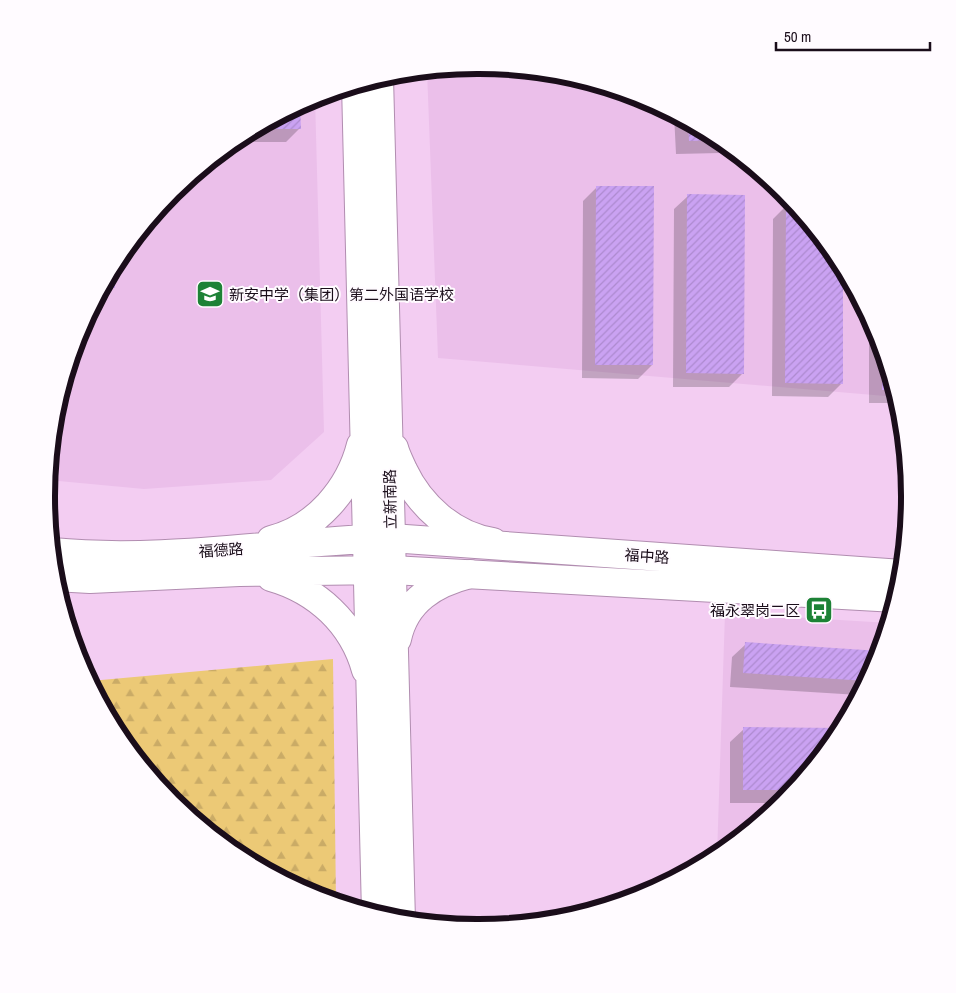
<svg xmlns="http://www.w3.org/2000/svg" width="956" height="993" font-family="'Archivo Narrow','Noto Sans SC',sans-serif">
	<defs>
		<pattern id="forest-firs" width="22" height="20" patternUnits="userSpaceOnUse" patternTransform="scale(1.25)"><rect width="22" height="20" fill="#ecc976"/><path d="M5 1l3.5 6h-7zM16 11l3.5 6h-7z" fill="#caab66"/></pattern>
		<pattern id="building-hatch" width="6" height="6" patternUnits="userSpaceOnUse" patternTransform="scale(1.25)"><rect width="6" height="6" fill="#caa2f2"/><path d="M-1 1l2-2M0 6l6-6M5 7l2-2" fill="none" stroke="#ad8acf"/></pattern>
	</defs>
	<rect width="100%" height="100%" fill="#f3cdf2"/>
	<path fill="#ebbfea" d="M478,65L563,73L643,98L718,138L783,191L837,257L877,332L897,397L438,358L427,70Z
		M315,97L324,432L271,480L144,489L48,480L55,412L79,331L119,256L173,191L238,137Z
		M725,613L889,623L877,662L837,737L783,802L717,856Z"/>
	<path fill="url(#forest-firs)" d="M333,659L336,902L313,895L238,855L173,802L119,736L90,681Z"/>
	<path fill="#0003" d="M299,105L300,128L286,142H232Z
		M674,114L718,138L728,146L720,153L676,154Z
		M597,187L652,365L638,379L582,378L583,201Z
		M688,196L742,374L729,387H673L674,209Z
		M787,205H795L837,257L842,266V383L828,397L772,396L773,219Z
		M114,267V287L96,305H93Z
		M869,317L877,332L899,403H869Z
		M746,644L880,652L859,695L730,687L732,657Z
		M744,729H841L781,803H730V742Z
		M747,828H751L734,843V842Z"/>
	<path fill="url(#building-hatch)" d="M300,104L301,129H254Z
		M688,122L718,138L721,140L689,141Z
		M596,186H654L653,365H595Z
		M687,194L745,195L744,374L686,373Z
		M786,204H794L837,257L843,269V384L785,383Z
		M115,265V288H102Z
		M882,350L895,390H882Z
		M745,642L880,651L867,681L743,673Z
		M743,727L842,728L793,790H743Z"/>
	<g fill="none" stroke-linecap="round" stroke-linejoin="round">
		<g stroke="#b18db0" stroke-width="30">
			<path id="minor" d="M379,77L401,921
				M356,84L376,914
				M394,448C396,456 400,463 403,470C420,506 453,536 493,542
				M271,540C316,529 350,489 361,445
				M52,552C163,563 276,542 387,538
				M54,577L90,579L239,572L387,570
				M271,577C317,590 353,623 366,670
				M397,639C405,600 435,583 470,574"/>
		</g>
		<g stroke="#b18db0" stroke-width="30">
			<path id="major" d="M391,538L902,574
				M392,570L896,598"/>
		</g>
		<use href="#minor" stroke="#fff" stroke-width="28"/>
		<use href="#major" stroke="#fff" stroke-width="28"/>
	</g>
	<defs>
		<g id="school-square" transform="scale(1.4375)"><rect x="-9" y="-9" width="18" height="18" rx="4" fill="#1d8236" stroke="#fffbff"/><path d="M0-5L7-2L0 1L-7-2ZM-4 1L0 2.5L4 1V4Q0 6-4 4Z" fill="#fff"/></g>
		<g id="bus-square" transform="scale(1.4375)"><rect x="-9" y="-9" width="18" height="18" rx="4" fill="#1d8236" stroke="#fffbff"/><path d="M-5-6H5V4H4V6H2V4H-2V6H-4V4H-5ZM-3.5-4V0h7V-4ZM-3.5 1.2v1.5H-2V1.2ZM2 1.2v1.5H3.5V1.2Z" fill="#fff"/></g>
	</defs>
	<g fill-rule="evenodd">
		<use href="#school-square" x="210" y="294"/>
		<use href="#bus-square" x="819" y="610"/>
	</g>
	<g text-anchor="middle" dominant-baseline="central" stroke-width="4" stroke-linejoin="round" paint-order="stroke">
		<g font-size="15" fill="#1a0d1a" stroke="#fffbff" text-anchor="start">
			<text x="229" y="294">新安中学（集团）第二外国语学校</text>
			<text x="800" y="610" text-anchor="end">福永翠岗二区</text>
		</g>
		<g font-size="15" fill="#1a0d1a" stroke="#fffbff">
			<text transform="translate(390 499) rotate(-91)">立新南路</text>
			<text transform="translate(221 550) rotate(-4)">福德路</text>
			<text transform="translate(647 556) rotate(4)">福中路</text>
		</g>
	</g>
	<path d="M0 0H956V993H0ZM477 74H479A422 422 0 0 1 901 496V497A422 422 0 0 1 479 919H477A422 422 0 0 1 55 497V496A422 422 0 0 1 477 74Z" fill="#fffbff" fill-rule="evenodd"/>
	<path fill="none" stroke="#1a0d1a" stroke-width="6" d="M477 74H479A422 422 0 0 1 901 496V497A422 422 0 0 1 479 919H477A422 422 0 0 1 55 497V496A422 422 0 0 1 477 74Z"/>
	<path d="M776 42v8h154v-8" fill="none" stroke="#1a0d1a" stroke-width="2.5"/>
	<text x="784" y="42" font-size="15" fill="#1a0d1a" stroke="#fffbff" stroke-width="4" paint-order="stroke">50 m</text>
</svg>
